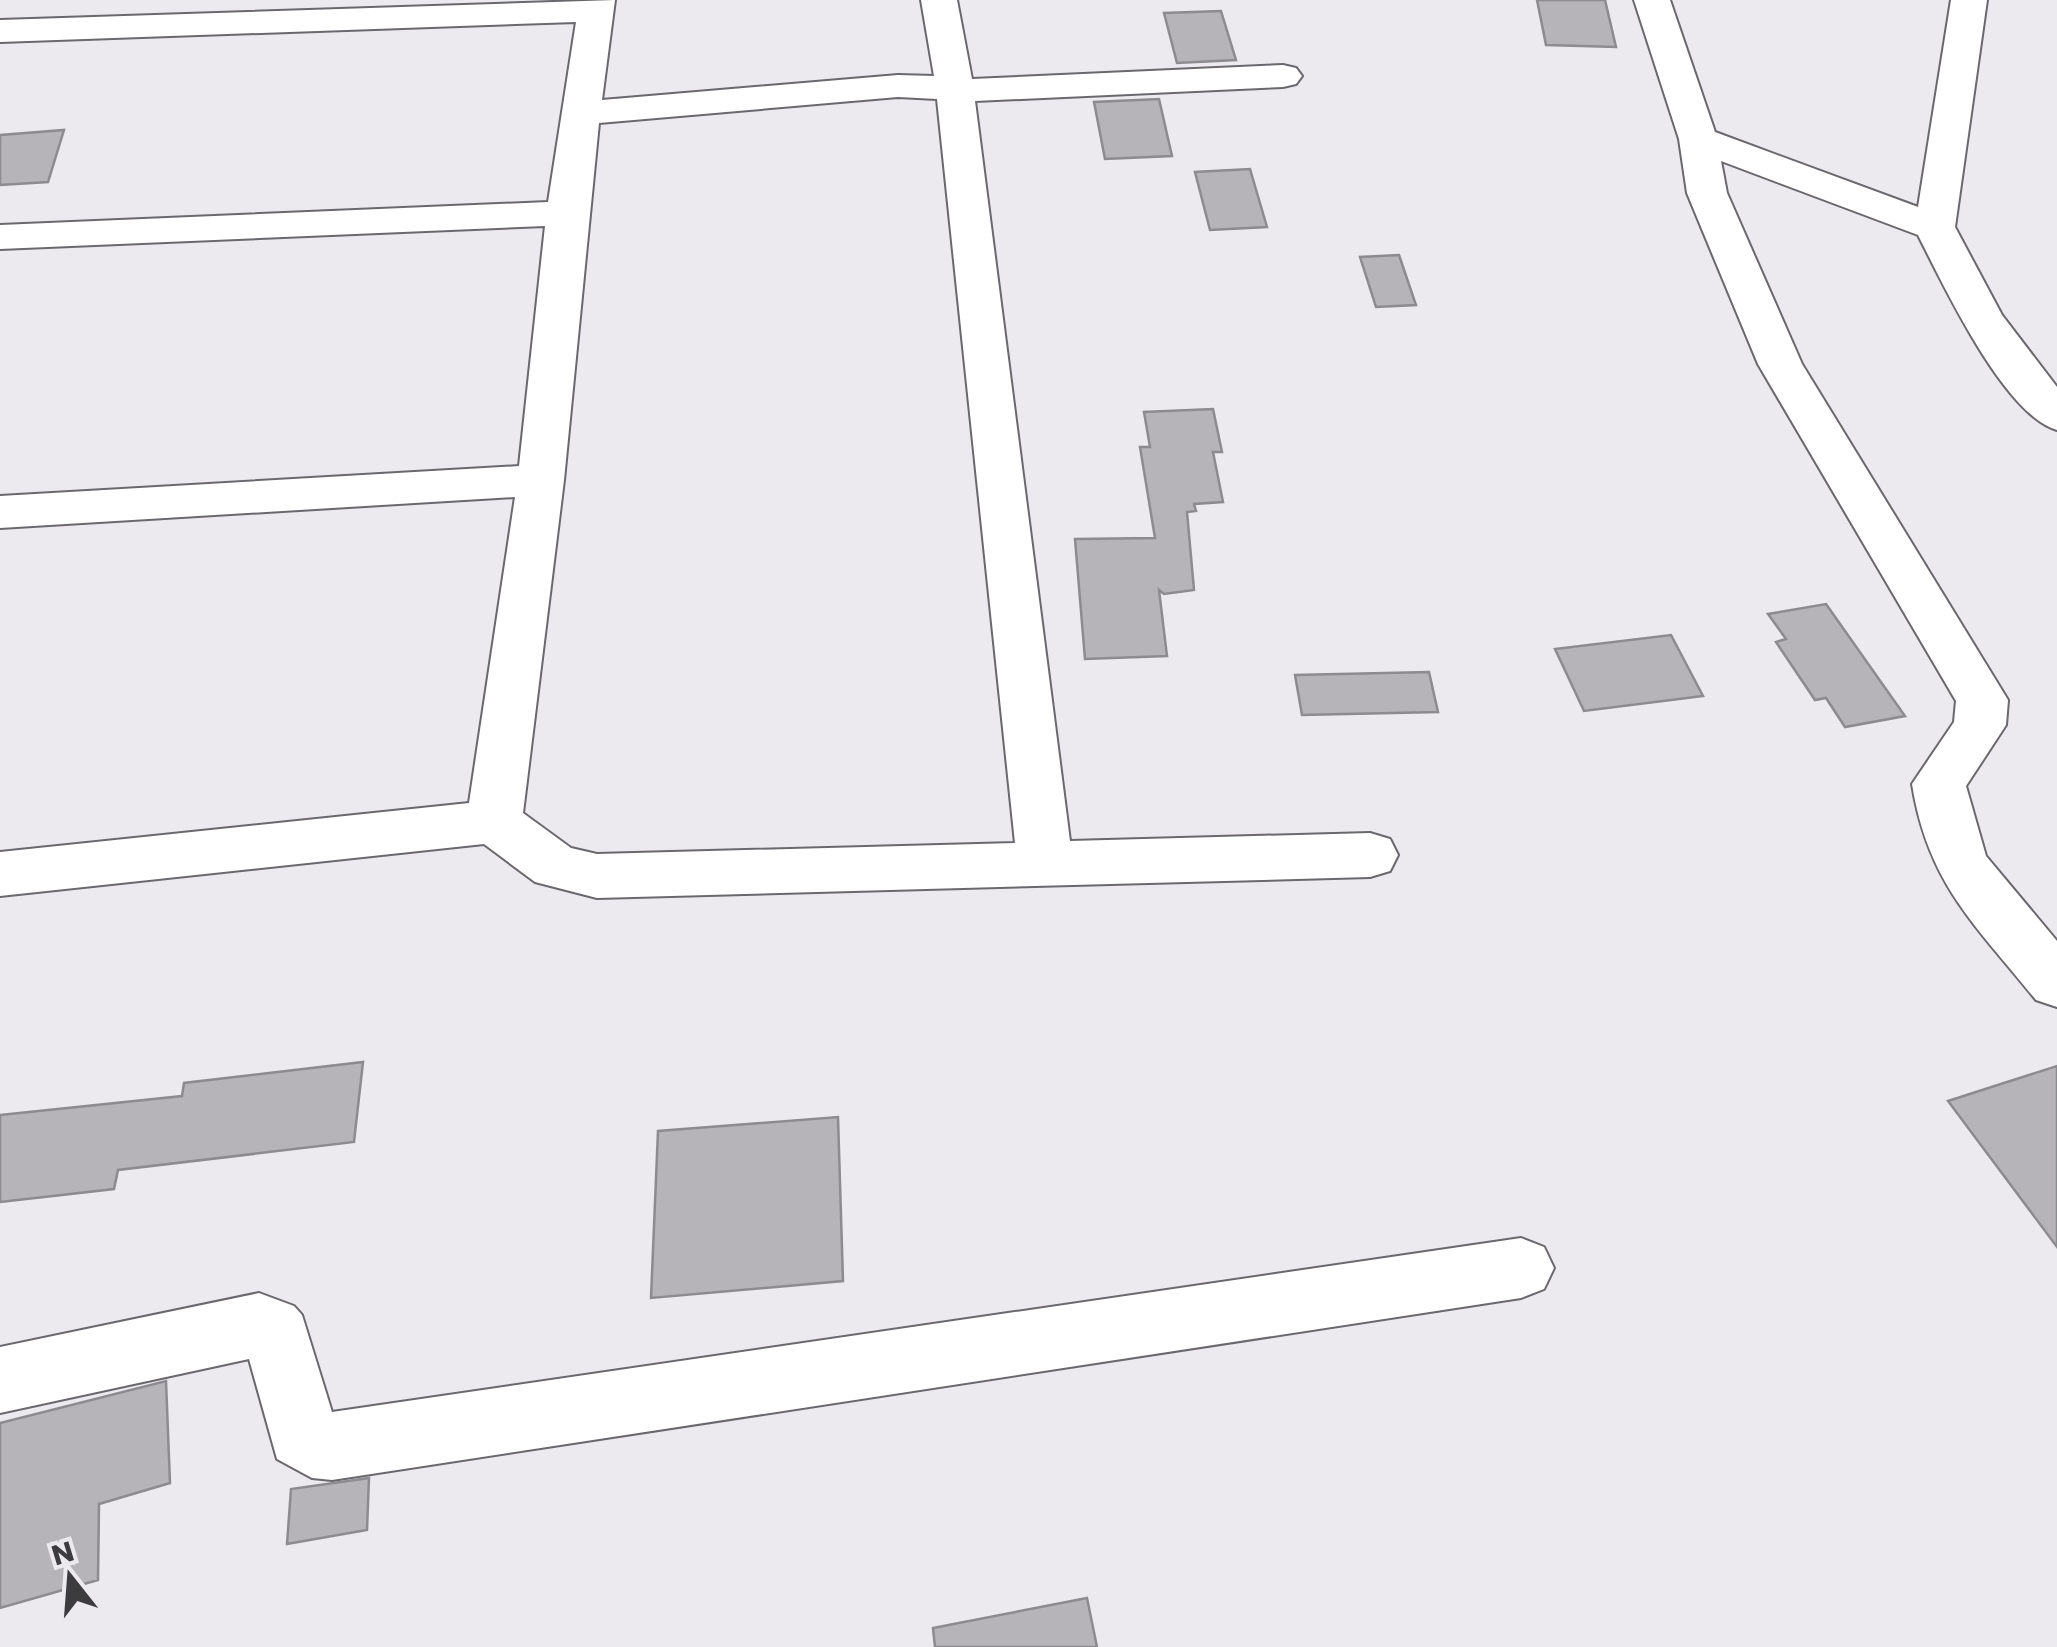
<svg xmlns="http://www.w3.org/2000/svg" width="2057" height="1647" font-family="Poppins,sans-serif">
	<rect width="100%" height="100%" fill="#eceaef"/>
	<path fill="#b6b4b9" stroke="#8c8b8f" stroke-width="2.5" d="M1537,0H1605L1616,47L1546,45Z
		M1221,11L1236,60L1177,63L1164,13Z
		M1159,99L1172,156L1105,159L1094,102Z
		M64,130L48,182L0,185V135Z
		M1250,169L1267,227L1210,230L1195,172Z
		M1399,255L1416,305L1376,307L1360,257Z
		M1213,409L1222,452H1213L1223,502L1194,504L1196,511L1187,512L1194,590L1164,594L1159,590L1167,656L1085,659L1075,539L1155,538L1140,447H1150L1144,412Z
		M1826,604L1905,716L1845,727L1826,698L1815,700L1776,642L1786,639L1768,614Z
		M1671,635L1703,696L1584,711L1555,649Z
		M1429,672L1438,712L1302,715L1295,675Z
		M363,1062L354,1142L118,1170L114,1189L0,1202V1115L182,1096L184,1083Z
		M2057,1066V1247L1948,1101Z
		M838,1117L843,1281L651,1298L658,1131Z
		M166,1381L170,1483L99,1504L98,1580L0,1608V1423Z
		M369,1478L367,1530L287,1544L291,1489Z
		M1087,1598L1097,1647H935L933,1628Z"/>
	<g fill="none" stroke-linecap="round" stroke-linejoin="round">
		<g stroke="#6a686c" stroke-width="4">
			<path id="minor" d="M615,0L602,100L898,75L934,76L921,0H957L972,79L1283,65L1296,68L1302,76L1296,84L1283,87L975,101L1070,841L1370,833L1390,839L1398,855L1390,871L1370,877L597,898L535,882L484,844L0,896V852L469,803L515,497L0,528V496L519,466L545,226L0,249V225L548,202L576,22L0,42V20ZM898,97L937,99L1015,843L597,854L571,848L523,813L564,480L599,123Z
				M1634,0H1670L1715,132L1918,207L1951,0H1987L1955,227L2002,315L2057,387V430C2004,415 1943,284 1918,235L1721,161L1727,193L1802,364L2008,700L2006,725L1966,786L1986,856L2057,941V1007L2036,1000C1975,924 1928,884 1912,784L1954,722L1956,701L1758,364L1687,193L1679,139Z
				M1521,1238L1544,1247L1554,1268L1544,1289L1521,1298L332,1480L312,1478L277,1459L249,1359L0,1413V1347L259,1293L294,1306L302,1315L332,1412Z"/>
		</g>
		<use href="#minor" fill="#fff" fill-rule="evenodd"/>
	</g>
	<g transform="translate(70 1577) rotate(343)" stroke="#eceaef" stroke-width="8" paint-order="stroke">
	<path d="M0-8L18 38L0 25L-18 38Z" fill="#3c3b3d"/>
	<text y="-15" font-size="28" font-weight="bold" text-anchor="middle" fill="#3c3b3d">N</text>
	</g>
</svg>
